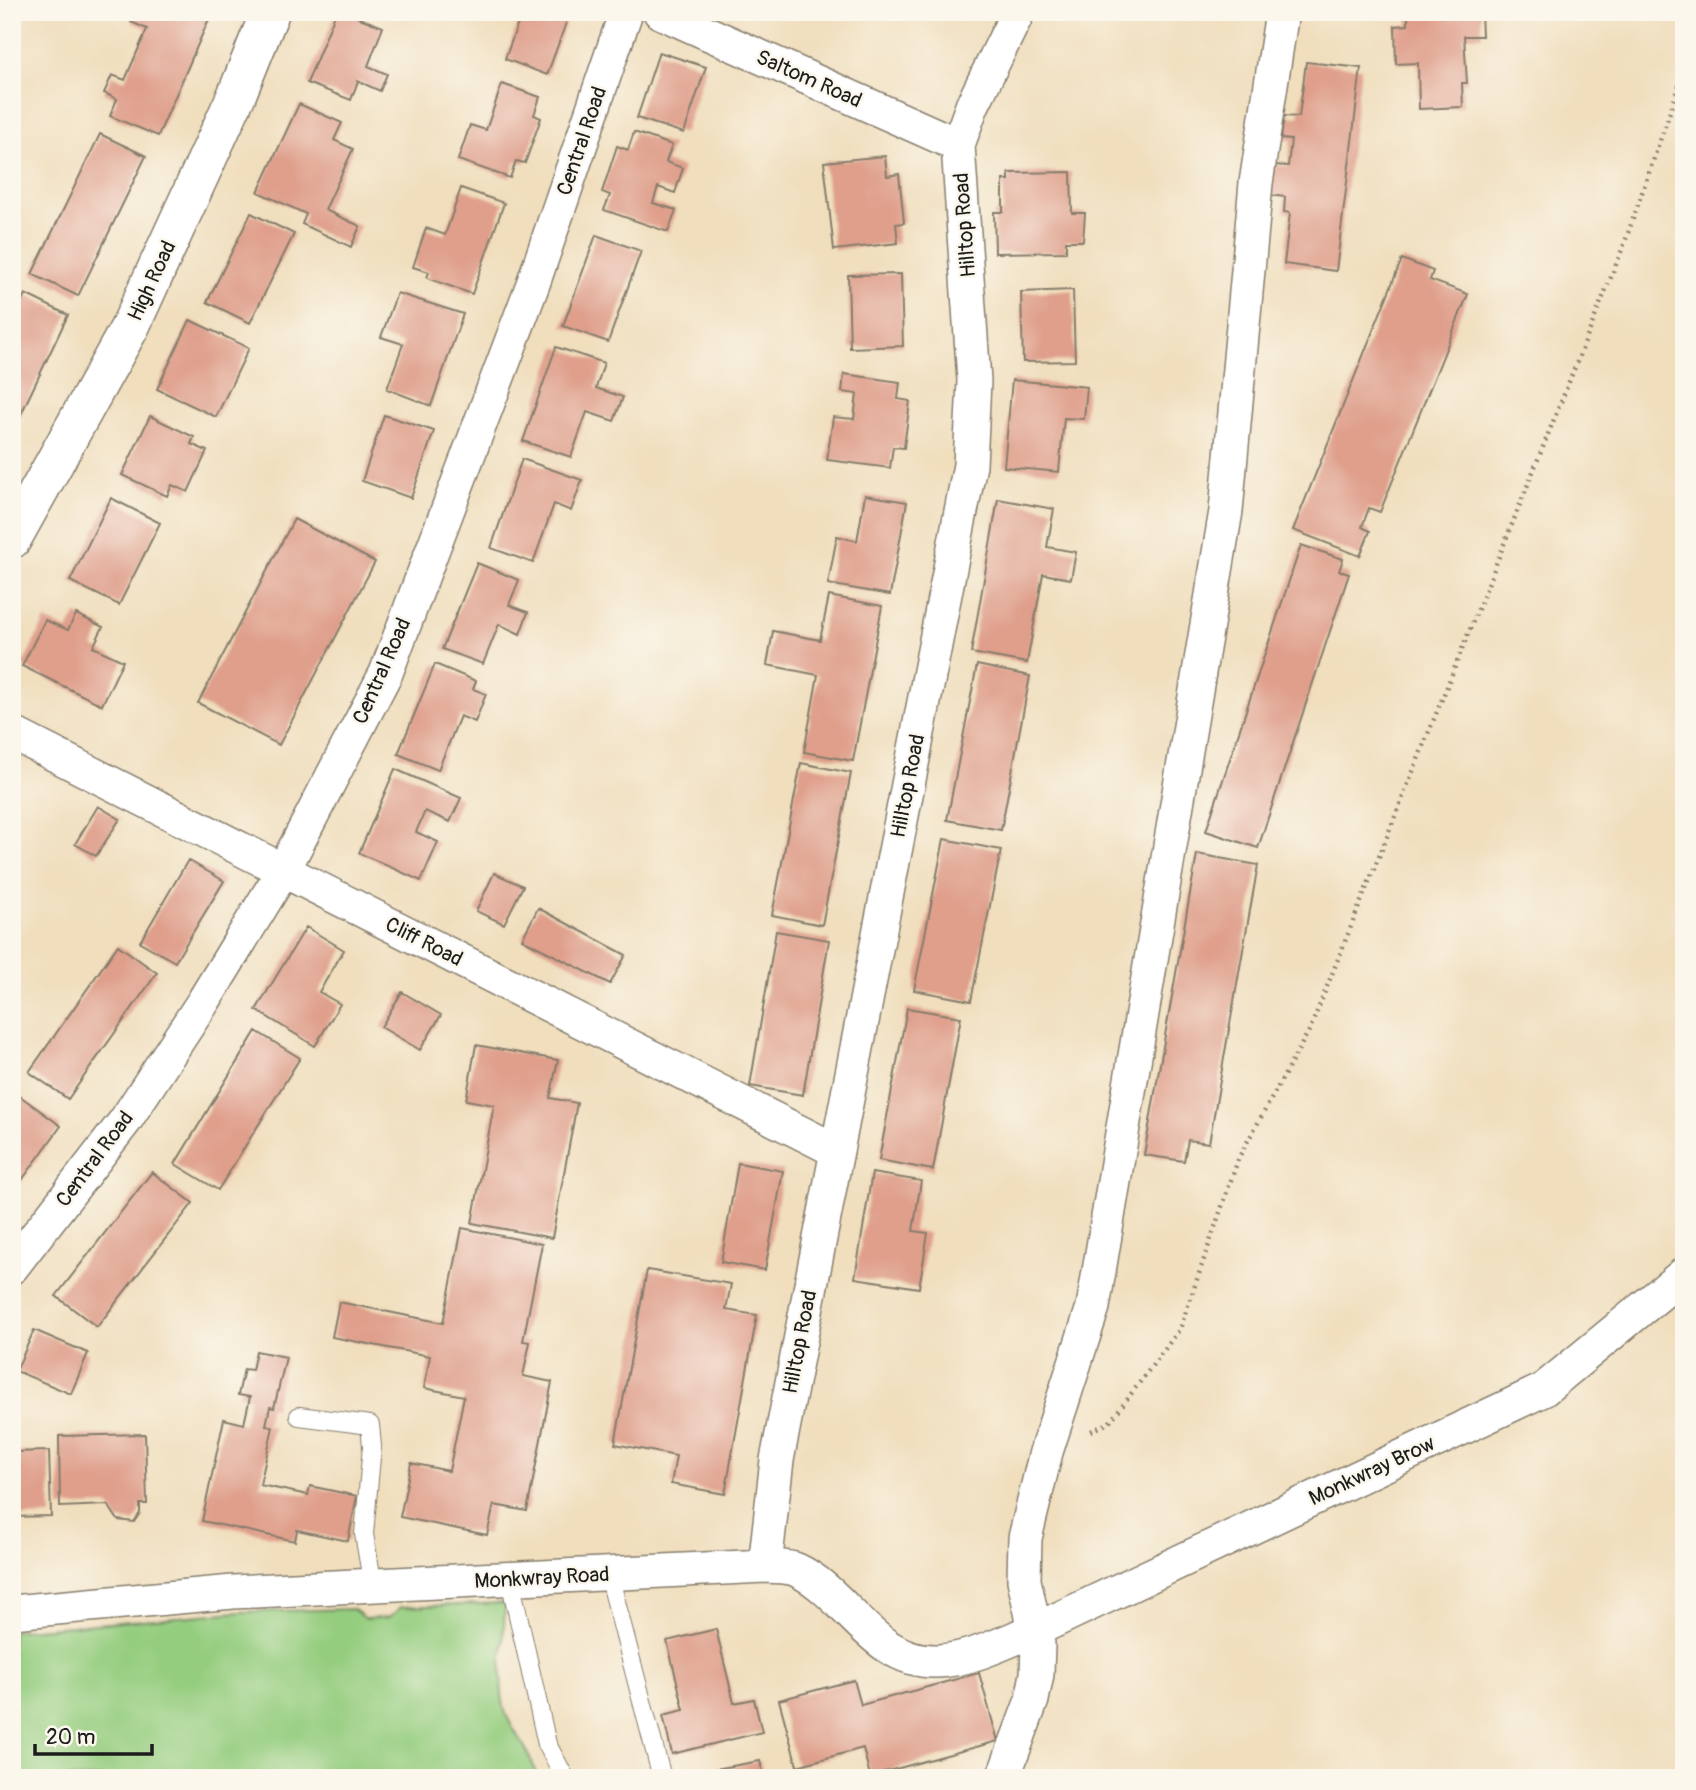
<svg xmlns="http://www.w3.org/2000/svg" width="1696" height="1790" font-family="Pangolin,sans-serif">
	<rect width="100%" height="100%" fill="#fbf7ec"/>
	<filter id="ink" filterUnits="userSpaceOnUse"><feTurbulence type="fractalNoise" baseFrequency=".0143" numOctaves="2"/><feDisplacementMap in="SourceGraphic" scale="14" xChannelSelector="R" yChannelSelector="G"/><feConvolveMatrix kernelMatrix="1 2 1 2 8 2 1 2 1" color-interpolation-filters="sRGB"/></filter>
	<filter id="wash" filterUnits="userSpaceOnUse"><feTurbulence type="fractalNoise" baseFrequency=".00686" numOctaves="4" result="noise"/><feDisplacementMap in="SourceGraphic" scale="28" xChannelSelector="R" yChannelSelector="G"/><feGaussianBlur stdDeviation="1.57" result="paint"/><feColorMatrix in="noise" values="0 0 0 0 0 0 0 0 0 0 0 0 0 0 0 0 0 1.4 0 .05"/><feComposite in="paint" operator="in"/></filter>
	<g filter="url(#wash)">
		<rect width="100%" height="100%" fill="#f0debd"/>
		<path fill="#95cd7f" stroke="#58744e" stroke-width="2" d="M505,1603C505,1634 496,1686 506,1714C515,1737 533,1752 536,1778H12V1631L238,1612L353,1609L366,1619L390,1617L401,1607Z"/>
		<g id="blocks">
			<path fill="#df9f8b" d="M135,12H212L158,136L110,116L117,99L104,93L112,75L125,80L147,29L131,22Z
				M336,12H344L383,27L368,66L387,74L380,91L358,81L351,100L307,83Z
				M522,12H570L547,75L505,59Z
				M1408,12H1481L1482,36H1464L1467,83H1462L1463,107L1419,109L1418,63L1396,64L1395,26L1408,25Z
				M659,52L706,67L684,133L637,118Z
				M1306,62L1361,68L1336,271L1284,264L1290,213L1284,212L1285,197L1268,195L1272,165L1288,166L1291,140L1281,139L1284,116L1299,117Z
				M502,84L540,97L534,115L541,118L525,163L516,161L510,178L458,160L470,125L486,130Z
				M299,104L342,123L334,140L353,149L325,210L360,226L351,247L302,224L306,214L258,192Z
				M634,132L672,145L666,162L683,168L675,193L658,187L653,203L676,210L668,232L604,210L610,195L602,192L617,146L628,150Z
				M100,134L146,156L78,296L32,274Z
				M885,156L887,176L899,174L904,223L896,224L898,243L834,250L824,162Z
				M1071,172L1072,213H1085L1083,241H1066V252L995,253L994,212H1003V180H1009V173Z
				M461,188L504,203L472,294L427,278L429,272L413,267L426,228L445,235Z
				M251,213L294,234L250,323L207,302Z
				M596,235L641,251L608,342L563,326Z
				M1402,259L1433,271L1430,280L1468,294L1380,512L1369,508L1362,527L1370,531L1360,556L1293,530Z
				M901,274L903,346L850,348L848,275Z
				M1073,290L1075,361L1023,362L1021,292Z
				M397,293L463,314L431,406L387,389L403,344L381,337Z
				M25,294L68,315L12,433V320Z
				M190,320L249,348L216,417L157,389Z
				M556,347L604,363L596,388L623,397L614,421L587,412L571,457L523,441Z
				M844,374L900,382L898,399L910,401L904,448L893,447L890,468L827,460L833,417L854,419L857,394L842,392Z
				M1012,380L1087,387L1084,419L1064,418L1059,472L1004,467Z
				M384,415L434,431L411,498L362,481Z
				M150,416L194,437L191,444L207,451L188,492L172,485L167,496L122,475Z
				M522,459L582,480L571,511L554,504L533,563L491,548Z
				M865,495L907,502L890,595L828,584L837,536L857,541Z
				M111,498L160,523L119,605L70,581Z
				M998,499L1054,509L1047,547L1076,552L1071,579L1043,574L1027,663L971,653Z
				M294,519L375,562L279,745L198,703Z
				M1301,545L1343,559L1339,571L1349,574L1258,848L1206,831Z
				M477,563L519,580L509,605L528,612L520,634L499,624L483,664L442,649Z
				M829,596L882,606L853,761L804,752L818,675L767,665L773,631L820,640Z
				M76,614L103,627L93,647L123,661L102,705L22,666L45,620L68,630Z
				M435,664L476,681L473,689L486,694L475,722L460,716L438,770L398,754Z
				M977,665L1030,676L1001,830L947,820Z
				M801,763L851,773L822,925L772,915Z
				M395,769L461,798L450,822L425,811L416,832L438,842L421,881L359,853Z
				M98,806L120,819L96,856L75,844Z
				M944,839L1001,850L971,1001L914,990Z
				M1197,854L1258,865L1209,1143L1188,1140L1184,1161L1144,1155Z
				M188,860L224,881L175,962L140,942Z
				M494,873L523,886L504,924L476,911Z
				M538,908L626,955L610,984L522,939Z
				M306,927L344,950L319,992L340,1004L315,1046L256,1010Z
				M776,931L829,940L803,1095L750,1086Z
				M118,945L157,973L68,1099L29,1072Z
				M402,992L441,1015L420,1050L381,1027Z
				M907,1008L961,1017L933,1170L879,1160Z
				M256,1031L300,1058L218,1190L175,1164Z
				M476,1045L558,1060L550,1098L577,1103L552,1238L472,1223L494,1105L466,1100Z
				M20,1096L61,1126L12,1194V1106Z
				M738,1163L783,1171L765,1270L721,1262Z
				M152,1172L193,1203L97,1327L56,1296Z
				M872,1173L921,1181L913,1231L928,1233L919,1288L855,1278Z
				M462,1228L542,1244L523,1341L530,1342L523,1376L552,1382L527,1511L494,1505L487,1535L400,1517L411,1463L449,1471L464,1396L424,1388L430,1356L332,1337L339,1302L443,1323Z
				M647,1270L731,1284L726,1310L757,1315L725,1494L671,1484L676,1456L615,1444Z
				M34,1330L88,1353L71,1394L16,1371Z
				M256,1351L286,1357L274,1408L270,1407L266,1425L273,1427L260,1485L308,1495L310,1486L357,1496L348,1541L297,1530L295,1541L202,1521L224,1419L244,1424L250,1397L238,1395L244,1369L252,1370Z
				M145,1434L147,1504H140V1513L134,1522L118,1520L108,1505L60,1507L59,1436Z
				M49,1451L51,1516L12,1517V1452Z
				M716,1629L734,1703L754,1699L762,1732L672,1754L663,1715L684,1710L667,1641Z
				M979,1673L998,1741L870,1776L863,1748L797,1766L779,1700L854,1680L861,1705Z
				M760,1761L764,1778H705L704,1771Z"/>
		</g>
	</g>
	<g filter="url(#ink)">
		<use href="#blocks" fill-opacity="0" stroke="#867d6c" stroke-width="2"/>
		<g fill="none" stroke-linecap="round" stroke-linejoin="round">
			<g stroke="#867d6c" stroke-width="20">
				<path id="lane" d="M299,1416L370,1425L372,1446L364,1534L373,1586
					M609,1575L662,1778
					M510,1580L547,1744L565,1778"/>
			</g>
			<g stroke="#867d6c" stroke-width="36">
				<path id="street" d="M660,12L958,145
					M12,733L837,1151
					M12,1267L125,1121L203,1002L283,871L386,673L533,284L626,12
					M765,1566L777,1460L970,465L974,381L958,145L972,106L1018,12
					M12,1612L233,1592L765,1566C775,1567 788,1566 797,1570C848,1594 874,1664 938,1661C971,1660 1006,1641 1035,1630L1543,1390L1684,1274
					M1003,1778L1032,1700L1037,1674L1038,1644L1024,1580L1025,1538L1046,1452L1093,1307L1226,511L1256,183L1282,12"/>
			</g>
			<g stroke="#867d6c" stroke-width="41">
				<path id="secondary" d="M12,539L130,327L237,94L270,12"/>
			</g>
			<path stroke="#867d6c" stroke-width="4.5" stroke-dasharray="2 5" stroke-linecap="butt" d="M1091,1431L1109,1423L1180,1329L1239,1157L1310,1029L1625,242L1684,71"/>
			<use href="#lane" stroke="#fff" stroke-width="18"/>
			<use href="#street" stroke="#fff" stroke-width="33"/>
			<use href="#secondary" stroke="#fff" stroke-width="38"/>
		</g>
	</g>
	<g text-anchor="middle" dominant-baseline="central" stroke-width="5" stroke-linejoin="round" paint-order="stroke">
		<g font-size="21" fill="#1c1c1c" stroke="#fbf7ec">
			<text transform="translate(809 79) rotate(24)">Saltom Road</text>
			<text transform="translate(582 141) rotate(-71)">Central Road</text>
			<text transform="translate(965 225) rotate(-94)">Hilltop Road</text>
			<text transform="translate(152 281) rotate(-65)">High Road</text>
			<text transform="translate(382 671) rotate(-66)">Central Road</text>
			<text transform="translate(908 786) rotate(-79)">Hilltop Road</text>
			<text transform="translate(424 942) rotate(27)">Cliff Road</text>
			<text transform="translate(95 1159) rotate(-53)">Central Road</text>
			<text transform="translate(800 1342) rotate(-79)">Hilltop Road</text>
			<text transform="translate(1372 1471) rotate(-25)">Monkwray Brow</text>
			<text transform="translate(542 1578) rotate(-3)">Monkwray Road</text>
		</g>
	</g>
	<rect width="1696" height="1790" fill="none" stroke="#fbf7ec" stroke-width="42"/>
	<path d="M35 1744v10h117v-10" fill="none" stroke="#1c1c1c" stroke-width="3.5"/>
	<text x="46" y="1744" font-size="21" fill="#1c1c1c" stroke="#fbf7ec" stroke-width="5" paint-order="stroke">20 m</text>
</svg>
